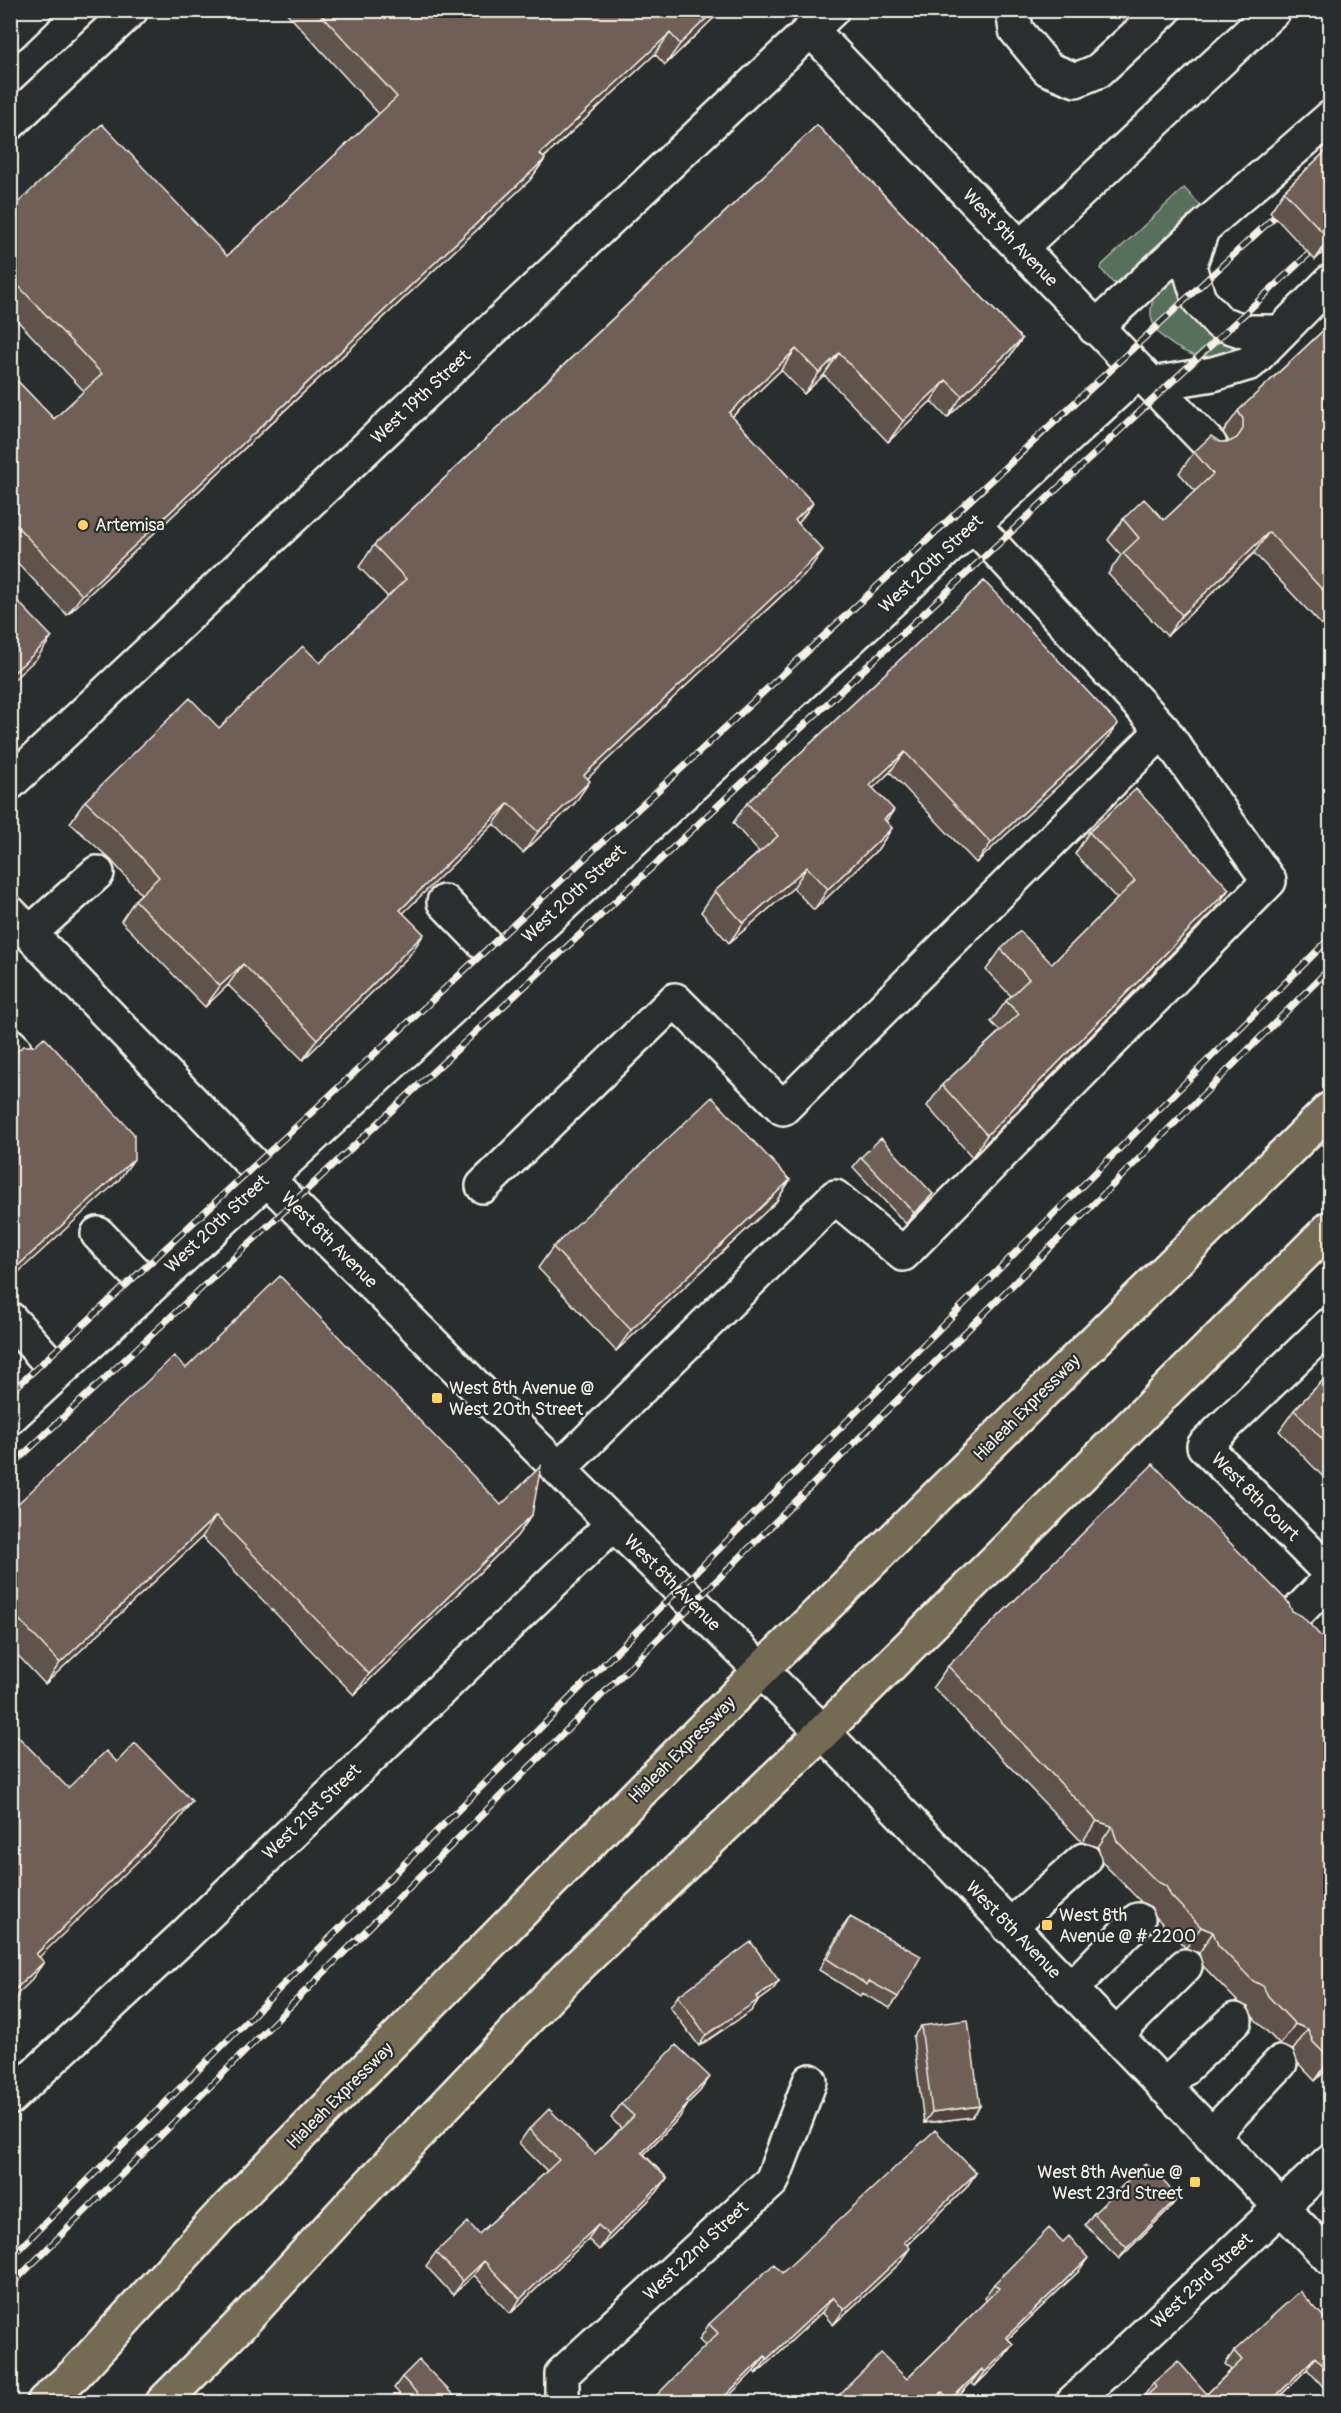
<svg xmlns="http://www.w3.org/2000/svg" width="1341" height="2413" font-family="Pangolin,sans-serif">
	<rect width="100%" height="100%" fill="#2a2d2e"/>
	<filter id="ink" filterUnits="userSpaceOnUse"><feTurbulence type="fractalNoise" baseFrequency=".0167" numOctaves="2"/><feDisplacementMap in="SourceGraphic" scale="12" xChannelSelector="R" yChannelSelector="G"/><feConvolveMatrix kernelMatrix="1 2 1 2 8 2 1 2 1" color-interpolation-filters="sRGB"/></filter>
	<g filter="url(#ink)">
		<path fill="#576f5c" stroke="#a6b0a2" stroke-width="1.5" d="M1184,188L1203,208L1121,282L1113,283L1101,269L1102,265Z
			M1174,274L1232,343V353L1208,360C1182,353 1141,334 1153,300C1156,290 1167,281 1174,274Z"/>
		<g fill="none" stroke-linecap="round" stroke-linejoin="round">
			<g stroke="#f4f1e8" stroke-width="38">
				<path id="minor" d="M1013,10L1016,30L1048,69L1076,80L1098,71L1164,10
					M811,30L1210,445
					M10,34L35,10
					M10,123L131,10
					M1202,230L1189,266L1199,300L1220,323L1247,332H1280
					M1020,248L1274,10
					M1095,328L1203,228L1330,118
					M1152,384L1213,374L1250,363L1330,282
					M10,783L832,10
					M444,902L501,961
					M10,913L266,1178L823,1732L1330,2258
					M30,933L97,873
					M10,1045L14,1049
					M483,1186L675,1000L783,1108L1163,730
					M98,1234L149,1287
					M10,1319L58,1372
					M1330,1325L1204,1446L1330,1573
					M10,1417L1138,372
					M559,1469L835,1197L903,1254L1269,881L1163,730L973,524
					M1291,1619L1330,1579
					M1009,1927L1084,1860
					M1070,1990L1138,1920
					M1115,2036L1185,1966
					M1164,2087L1235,2020
					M10,2098L180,1940L613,1524
					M1211,2136L1280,2063
					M562,2402V2374L772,2181L810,2081
					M1073,2402L1330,2161"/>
			</g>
			<g stroke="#f4f1e8" stroke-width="38">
				<path id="major" d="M44,2402L75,2374L218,2218L760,1671L1330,1109
					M163,2402L240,2325L354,2201L571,1973L823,1732L1330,1228"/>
			</g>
			<use href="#minor" stroke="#2a2d2e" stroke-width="33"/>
			<use href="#major" stroke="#746b52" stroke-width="33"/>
			<g stroke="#f4f1e8" stroke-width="7">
				<path id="rail" d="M10,1393L1286,206
					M10,1467L1330,234
					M10,2258L1330,938
					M10,2286L1330,968"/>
			</g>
			<use href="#rail" stroke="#2a2d2e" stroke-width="4.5" stroke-dasharray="14" stroke-linecap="butt"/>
		</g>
		<path fill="#5f524b" stroke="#f4f1e8" stroke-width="1.5" d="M284,10H722L665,65L655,54L544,158L545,159L530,180L67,615L10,555V373L54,419L84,391L10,313V210L227,256L379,114Z
			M817,125L1022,339L1007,360L947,418L931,401L888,442L824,375L804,394L781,370L732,417L813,503L798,524L808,571L587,779L575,803L523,853L494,824L403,913L409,956L303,1060L228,985L205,1007L121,921L135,900L141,894L111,860L70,823L85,801L219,728L320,663L388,597L359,567L374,545Z
			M1330,147V245L1315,260L1270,212L1284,191Z
			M1330,324V634L1254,553L1167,636L1108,574L1121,555L1108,540L1123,519L1164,520L1195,491L1179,473L1194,452L1220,442H1228V440L1223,432L1238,411Z
			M984,581L1103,744L976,863L890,772L873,788L886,821L892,828L878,849L814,910L793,888L729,943L701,912L715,891L759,852L733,823L747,803Z
			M1089,832L1229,889L1214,910L972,1157L927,1106L942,1085L1000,1031L991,1022L1006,1001L1011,996L986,970L1001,949L1052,964L1117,899L1075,854Z
			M861,1157L933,1194L925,1204L906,1224L853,1167Z
			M790,1180L776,1202L616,1351L538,1268L553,1247Z
			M186,1368L501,1505L532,1515L517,1536L354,1695L202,1537L45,1684L10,1647V1511Z
			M1330,1373V1484L1279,1431L1294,1410Z
			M1292,1611L1330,1646V2066L1315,2081L1298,2063L1293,2050L1280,2045L1253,2017L1248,2007L1238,2002L1203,1966L1199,1953L1186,1948L1156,1917L1151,1907L1141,1902L1102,1862L1098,1847L1082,1842L933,1687L948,1666Z
			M850,1917L898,1997L890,2008L862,1993L860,1996L819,1970L842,1928Z
			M779,1981L771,1992L757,2002L751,2011L699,2046L670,2007L678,1996Z
			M921,2026L980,2106L972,2117L924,2123L913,2037Z
			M700,2091L688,2103L679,2118L644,2154L667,2178L657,2192L599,2250L588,2239L510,2314L474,2275L453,2295L426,2266L436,2252L479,2234L547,2171L519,2143L529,2129L595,2154L621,2128L611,2118L621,2104Z
			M976,2173L966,2188L907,2245L899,2264L833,2325L822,2312L756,2374L754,2371L705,2346L699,2340L709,2324L782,2273Z
			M1178,2197L1170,2208L1119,2259L1085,2225L1093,2214Z
			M1078,2272L1008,2339L1013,2344L1002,2359L975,2386L971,2383L952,2403H831L907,2379L986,2301L984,2298L994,2284Z
			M1330,2324V2394L1307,2369L1273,2403H1139L1145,2397L1144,2396L1153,2383L1207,2394L1231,2370L1225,2364L1234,2351Z
			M402,2377L461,2403H408L394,2388Z"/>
		<path fill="#4e423d" stroke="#f4f1e8" stroke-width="1.5" d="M715,10H722L665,65L680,44Z
			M670,33L655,54L525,175L540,154Z
			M545,159L530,180L67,615L82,595Z
			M1330,238V245L1315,260L1329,239Z
			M1022,339L1007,360L947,418L962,396Z
			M796,349L781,370L714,434L729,413Z
			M839,353L824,375L804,394L819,373Z
			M946,380L931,401L888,442L903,421Z
			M813,503L798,524L795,520Z
			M1269,532L1254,553L1167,636L1182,615Z
			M823,550L808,571L569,796L584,775Z
			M52,637L37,658L10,683V676Z
			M1118,724L1103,744L976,863L991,843Z
			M905,752L890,772L856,805L870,785Z
			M590,781L575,803L523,853L538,832Z
			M509,803L494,824L385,931L400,910Z
			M894,810L879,831L884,819Z
			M892,828L878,849L814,910L828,889Z
			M807,867L793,888L729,943L743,923Z
			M1229,889L1214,910L972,1157L987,1135Z
			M424,934L409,956L303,1060L317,1039Z
			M243,964L228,985L205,1007L220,986Z
			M134,1159L119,1180L10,1280V1273Z
			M790,1180L776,1202L616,1351L631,1330Z
			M933,1194L925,1204L906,1224L914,1213Z
			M532,1515L517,1536L354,1695L369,1674Z
			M216,1516L202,1537L45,1684L60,1663Z
			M192,1801L177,1823L21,1975L36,1954Z
			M1097,1821L1112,1826L1098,1847L1082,1842Z
			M1201,1927L1213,1932L1199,1953L1186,1948Z
			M44,1962L29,1983L10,2001V1994Z
			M779,1981L771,1992L757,2002L751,2011L699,2046L706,2035Z
			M1295,2024L1308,2029L1293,2050L1280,2045Z
			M1330,2059V2066L1315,2081Z
			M710,2077L700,2091L676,2115L686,2101Z
			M689,2103L679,2118L632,2167L642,2153Z
			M980,2106L972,2117L924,2123L932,2112Z
			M976,2173L966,2188L893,2258L904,2242Z
			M667,2178L657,2192L599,2250L609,2235Z
			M1178,2197L1170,2208L1119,2259L1127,2248Z
			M598,2225L588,2239L510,2314L520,2299Z
			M910,2248L899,2264L833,2325L844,2310Z
			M1088,2258L1078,2272L995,2351L1006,2337Z
			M484,2261L474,2275L453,2295L463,2281Z
			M833,2297L822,2312L756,2374L767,2359Z
			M1013,2344L1002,2359L975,2386L985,2372Z
			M765,2356L754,2371L722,2403H718Z
			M1315,2357L1307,2369L1273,2403H1269Z
			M982,2369L971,2383L952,2403H948Z
			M942,2392L935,2403H931Z"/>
		<path fill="#6f5f57" stroke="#f4f1e8" stroke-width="1.5" d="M317,10H715L680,44L670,33L540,154L545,159L82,595L10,519V373L54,419L102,374L10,277V210L102,124L227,256L397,97Z
			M817,125L1022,339L962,396L946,380L903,421L839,353L819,373L796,349L729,413L813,503L795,520L823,550L584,775L590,781L538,832L509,803L400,910L424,934L317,1039L243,964L220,986L135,900L159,877L125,839L85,801L190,698L219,728L303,646L320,663L406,579L374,545Z
			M1330,147V238L1329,239L1284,191Z
			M1330,324V598L1269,532L1182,615L1123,553L1139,538L1123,519L1144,499L1164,520L1213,474L1194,452L1211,436L1220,442H1229L1237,438L1243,429V419L1238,411Z
			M984,581L1118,724L991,843L905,752L870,785L894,810L884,819L892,828L828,889L807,867L743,923L715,891L778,836L747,803Z
			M10,593L52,637L10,676Z
			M1136,789L1229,889L987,1135L942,1085L1019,1014L1006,1001L1029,979L1001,949L1020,931L1052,964L1135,881L1089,832Z
			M44,1037L134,1134V1159L10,1273V1057L23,1046H34Z
			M712,1097L790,1180L631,1330L553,1247Z
			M881,1138L933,1194L914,1213L861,1157Z
			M280,1276L501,1505L541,1466L532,1515L369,1674L216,1516L60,1663L10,1610V1511L174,1356L186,1368Z
			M1330,1373V1447L1294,1410Z
			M1153,1464L1288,1602L1292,1611L1302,1616L1330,1646V2059L1313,2042L1308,2029L1295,2024L1268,1996L1263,1986L1253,1981L1218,1945L1213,1932L1201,1927L1171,1896L1166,1886L1156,1881L1117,1841L1112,1826L1097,1821L948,1666Z
			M11,1729L68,1788L106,1751L117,1762L135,1743L192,1801L36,1954L44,1962L10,1994Z
			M850,1917L921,1956L898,1997L869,1981L867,1985L827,1959Z
			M751,1942L779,1981L756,1997L758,2000L706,2035L678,1996Z
			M968,2020L980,2106L932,2112L921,2026Z
			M676,2045L710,2077L686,2101L689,2103L642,2153L667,2178L609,2235L598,2225L520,2299L484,2261L463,2281L436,2252L468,2222L479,2234L559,2160L529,2129L549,2109L595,2154L634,2116L621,2104Z
			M935,2130L976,2173L904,2242L910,2248L844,2310L833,2297L767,2359L765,2356L718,2403H649L718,2333L709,2324L774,2264L782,2273Z
			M1146,2163L1178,2197L1127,2248L1093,2214Z
			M1049,2228L1063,2242L1069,2236L1088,2258L1006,2337L1013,2344L985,2372L982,2369L950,2400L942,2392L931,2403H831L881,2353L907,2379L999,2288L994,2284Z
			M1300,2291L1330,2324V2373L1315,2357L1269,2403H1245L1241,2398L1236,2403H1139L1156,2387L1153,2383L1178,2361L1207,2394L1242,2360L1234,2351Z
			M419,2360L461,2403H426L402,2377Z"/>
	</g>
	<g fill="#ffd166" stroke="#2a2d2e" stroke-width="2">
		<circle cx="83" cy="525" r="6"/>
		<rect x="431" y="1392" width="12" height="12" rx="3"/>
		<rect x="1041" y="1919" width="12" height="12" rx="3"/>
		<rect x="1189" y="2176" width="12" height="12" rx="3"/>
	</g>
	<g text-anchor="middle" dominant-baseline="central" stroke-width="4.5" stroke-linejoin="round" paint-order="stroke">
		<g font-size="18" fill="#f4f1e8" stroke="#2a2d2e">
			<text transform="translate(1010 238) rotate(46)">West 9th Avenue</text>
			<text transform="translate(421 397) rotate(-43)">West 19th Street</text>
			<text transform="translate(931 564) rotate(-43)">West 20th Street</text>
			<text transform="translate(574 894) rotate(-43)">West 20th Street</text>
			<text transform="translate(217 1224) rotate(-43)">West 20th Street</text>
			<text transform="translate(329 1240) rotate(45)">West 8th Avenue</text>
			<text transform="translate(1027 1408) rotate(-45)">Hialeah Expressway</text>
			<text transform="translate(1255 1497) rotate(45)">West 8th Court</text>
			<text transform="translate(672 1583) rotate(45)">West 8th Avenue</text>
			<text transform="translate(682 1750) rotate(-45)">Hialeah Expressway</text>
			<text transform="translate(312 1812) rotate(-44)">West 21st Street</text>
			<text transform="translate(1013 1930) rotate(46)">West 8th Avenue</text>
			<text transform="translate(340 2096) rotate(-45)">Hialeah Expressway</text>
			<text transform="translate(696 2251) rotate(-43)">West 22nd Street</text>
			<text transform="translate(1202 2281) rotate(-43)">West 23rd Street</text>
		</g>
		<g font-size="18" fill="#f4f1e8" stroke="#2a2d2e" text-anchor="start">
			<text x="95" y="525">Artemisa</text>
			<text x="449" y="1388">West 8th Avenue @<tspan x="449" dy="21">West 20th Street</tspan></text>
			<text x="1059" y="1915">West 8th<tspan x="1059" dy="21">Avenue @ # 2200</tspan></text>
			<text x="1183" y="2172" text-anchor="end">West 8th Avenue @<tspan x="1183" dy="21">West 23rd Street</tspan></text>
		</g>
	</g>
	<rect width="1341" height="2413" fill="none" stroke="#2a2d2e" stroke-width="36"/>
	<rect x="18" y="18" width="1305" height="2377" fill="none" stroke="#f4f1e8" stroke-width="2" filter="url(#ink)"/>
</svg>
